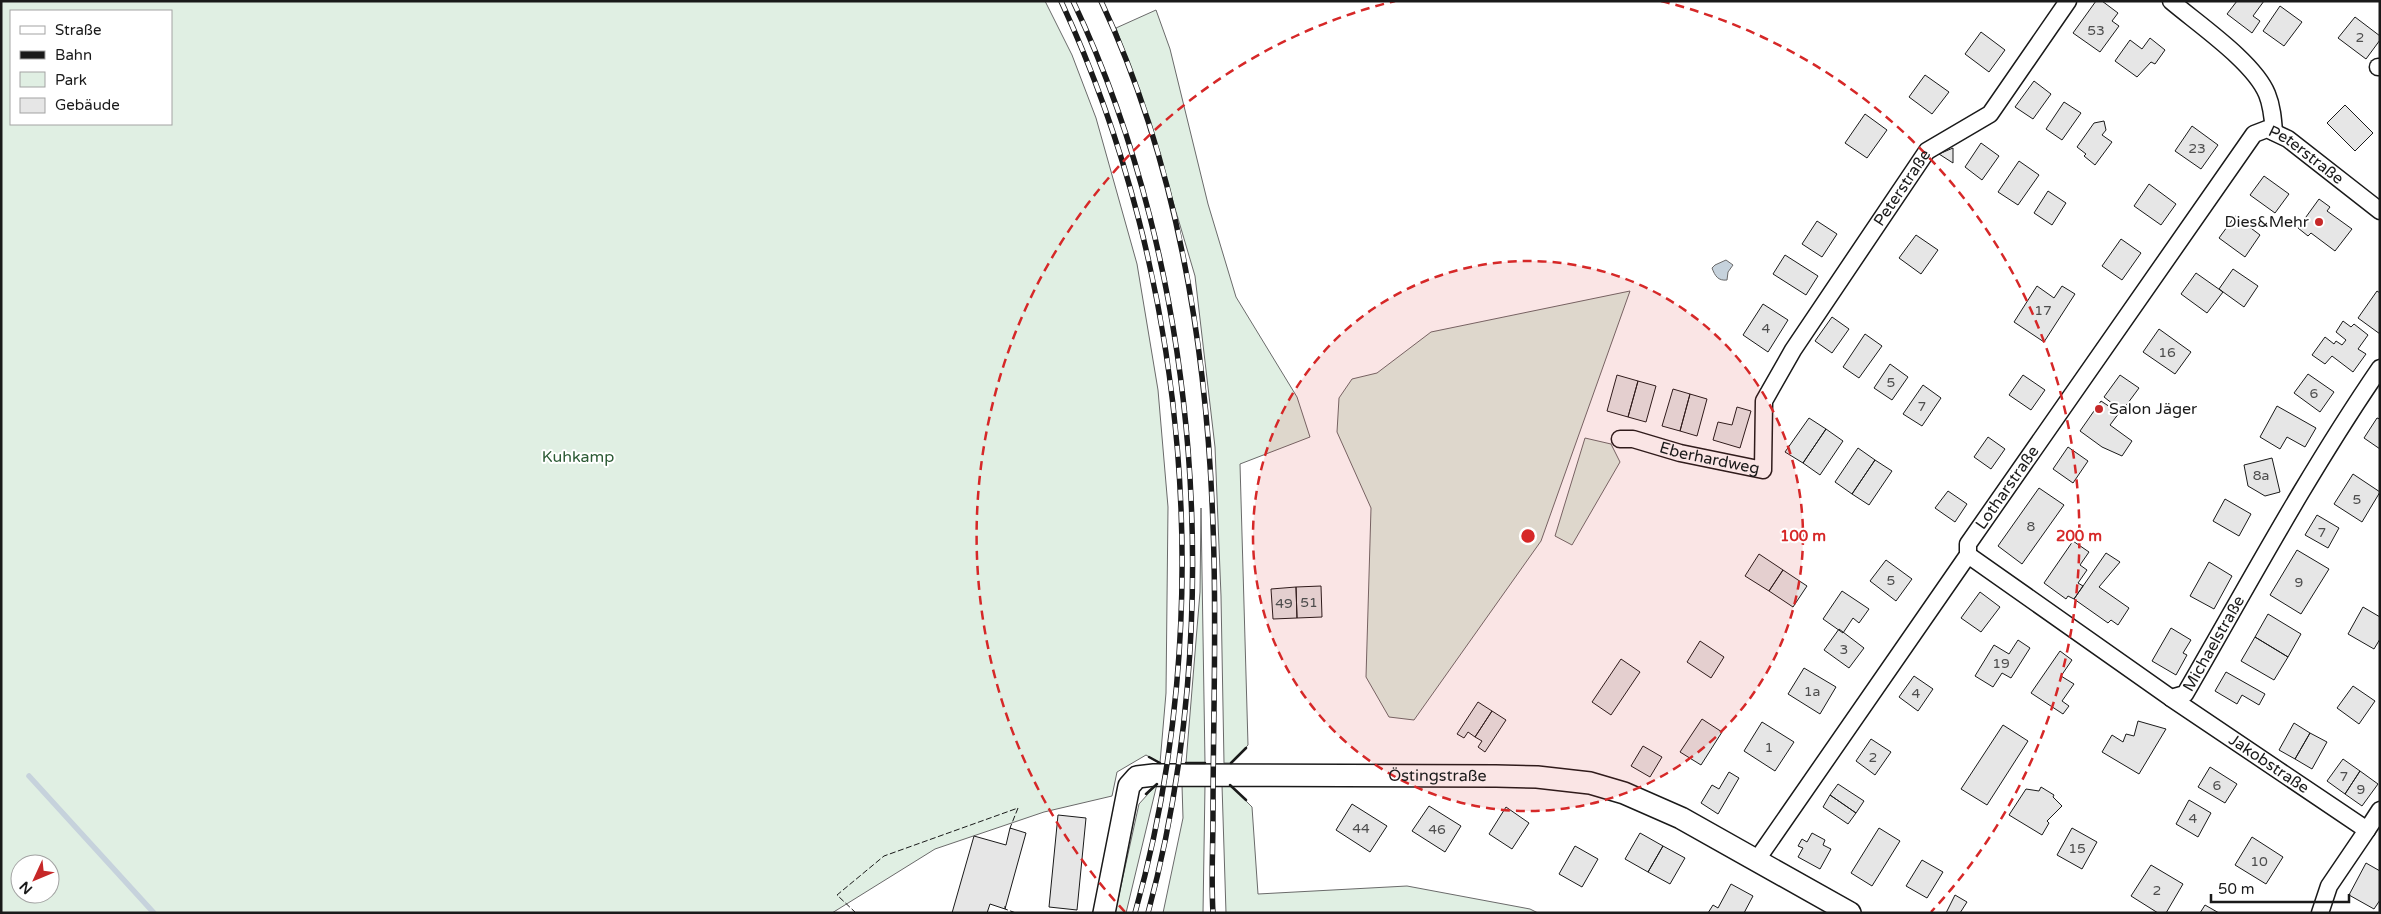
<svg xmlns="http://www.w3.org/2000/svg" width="2381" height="914" font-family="'Varela Round',sans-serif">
	<rect width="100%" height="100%" fill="#fff"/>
	<path fill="#e0efe3" stroke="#6a6a6a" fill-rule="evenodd" d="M1,1H1045L1072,55L1096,118L1137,264L1158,390L1168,507L1166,693L1160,763L1146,755L1117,772L1112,796L1044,812L935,849L832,913H1ZM11,11H171V124H11ZM20,864H50V894H20Z
		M1156,10L1170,49L1208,204L1236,297L1297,397L1310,437L1240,464L1248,745L1231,763H1224L1221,596L1215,447L1195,276L1149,120L1116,28Z
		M1630,291L1541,541L1414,720L1389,717L1366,677L1371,508L1337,432L1339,398L1352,379L1377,373L1431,332Z
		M1585,438L1611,444L1620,462L1572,545L1555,536Z
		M1201,508L1205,763H1186L1200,592Z
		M1157,784L1126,913H1115L1139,804Z
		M1182,785H1205L1203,913H1163L1183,818Z
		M1222,785H1230L1252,807L1258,894L1407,886L1530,909L1538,913H1226Z"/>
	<path fill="#c6d2dc" stroke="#6a6a6a" d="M1726,260L1733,265L1728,272L1727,280C1718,281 1715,276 1712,268L1715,265Z"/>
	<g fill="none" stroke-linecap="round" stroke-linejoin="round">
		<path stroke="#c6d2dc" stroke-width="5.5" d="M29,776L154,913"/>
	</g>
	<path fill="#e6e6e6" stroke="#1a1a1a" d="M2096,1H2102L2118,13L2112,21L2119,26L2100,52L2073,33Z
		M2237,1H2264L2253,16L2260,21L2252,33L2227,14Z
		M2280,6L2302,22L2284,46L2263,31Z
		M2355,17L2380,36V40L2366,59L2338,38Z
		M1981,32L2005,50L1989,72L1965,54Z
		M2150,38L2165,50L2155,64L2151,62L2137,77L2115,61L2130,40L2142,49Z
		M1925,75L1949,92L1932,114L1909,97Z
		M2034,81L2051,94L2033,119L2015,107Z
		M2064,102L2081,113L2062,140L2046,129Z
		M2345,105L2373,133L2355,151L2327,123Z
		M1865,114L1887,130L1867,158L1845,143Z
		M2104,121L2106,130L2102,135L2112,142L2095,165L2084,156L2086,154L2077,147L2094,123Z
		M2192,126L2218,145L2201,169L2175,151Z
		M1981,143L1999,156L1982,180L1965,167Z
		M1953,148V163L1939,154Z
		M2019,161L2039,175L2018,205L1998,192Z
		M2264,176L2289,194L2275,213L2250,195Z
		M2149,184L2176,204L2161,225L2134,206Z
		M2048,191L2066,203L2052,225L2034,213Z
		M2319,199L2330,207L2327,211L2352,229L2335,251L2311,233L2308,236L2298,228Z
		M2235,216L2260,235L2245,257L2219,238Z
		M1817,221L1837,234L1822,257L1802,244Z
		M1916,235L1938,250L1921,274L1899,258Z
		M2121,239L2141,253L2122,280L2102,266Z
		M1785,255L1818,276L1806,295L1773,274Z
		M2233,269L2258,286L2244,307L2219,289Z
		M2196,273L2223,292L2207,313L2181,294Z
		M2037,286L2054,298L2062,286L2075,294L2044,342L2014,322Z
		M2377,291L2380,293V334L2358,318Z
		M1763,304L1788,320L1768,352L1743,335Z
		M1832,317L1849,329L1832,353L1815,341Z
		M2343,321L2351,327L2354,324L2368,335L2358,349L2366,354L2353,372L2332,356L2325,364L2312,355L2325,337L2334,344L2336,341L2342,345L2346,340L2336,332Z
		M2159,329L2191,352L2175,374L2143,352Z
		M1865,334L1882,346L1859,378L1843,367Z
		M1890,364L1908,377L1892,400L1874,388Z
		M2308,374L2334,392L2320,412L2294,393Z
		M1617,375L1638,381L1628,417L1607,411Z
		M2023,375L2045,390L2031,410L2009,395Z
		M2120,375L2139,388L2122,411L2104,397Z
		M1638,381L1656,386L1646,422L1628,417Z
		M1923,385L1941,398L1922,426L1903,414Z
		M1673,389L1690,394L1680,431L1662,426Z
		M1690,394L1707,399L1697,436L1680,431Z
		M2101,401L2119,413L2110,425L2132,441L2122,456L2102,447L2080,431Z
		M2277,406L2316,428L2305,447L2287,437L2280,449L2260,437Z
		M1737,407L1751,411L1740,448L1713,440L1718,422L1732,425Z
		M1809,418L1826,429L1803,463L1785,452Z
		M2377,418L2380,419V449L2364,438Z
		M1826,429L1843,441L1820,475L1803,463Z
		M1988,437L2005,449L1991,469L1974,457Z
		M2068,447L2088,461L2073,483L2053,469Z
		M1858,448L1875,460L1852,494L1835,482Z
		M2272,458L2280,492L2265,496L2248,486L2244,465Z
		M1875,460L1892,471L1869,505L1852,494Z
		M2353,474L2380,492L2362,522L2334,504Z
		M2039,488L2064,505L2022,564L1998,546Z
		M1948,491L1967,504L1955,522L1935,508Z
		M2225,499L2251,514L2239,536L2213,521Z
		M2317,515L2339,528L2328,548L2305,535Z
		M2073,541L2089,552L2080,565L2087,570L2078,583L2083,586L2074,599L2068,596L2066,599L2044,583Z
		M2297,550L2329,569L2301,614L2270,595Z
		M2106,553L2120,562L2099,587L2129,608L2118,625L2111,620L2108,623L2074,599Z
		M1759,554L1783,570L1769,591L1745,576Z
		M1886,560L1912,579L1896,601L1870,581Z
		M2209,562L2232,576L2214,609L2190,596Z
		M1783,570L1807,586L1793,607L1769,591Z
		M1321,586L1322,617L1297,618L1296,587Z
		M1296,587L1297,618L1273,619L1271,589Z
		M1842,591L1869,609L1859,623L1853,618L1843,633L1823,619Z
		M1980,592L2000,607L1981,632L1961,618Z
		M2363,607L2380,617V639L2374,649L2348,634Z
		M2268,614L2301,634L2288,657L2255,637Z
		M2171,628L2191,640L2183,653L2187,655L2176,675L2152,661Z
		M1839,629L1864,648L1849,668L1824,650Z
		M2255,637L2288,657L2274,680L2241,661Z
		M2018,640L2030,648L2011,678L2002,673L1993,687L1975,676L1994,645L2009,654Z
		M1700,641L1724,657L1711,678L1687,662Z
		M2060,651L2072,660L2061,676L2074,684L2062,701L2069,706L2063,714L2031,693Z
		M1621,659L1640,672L1611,715L1592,702Z
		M1804,668L1836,687L1820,714L1788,694Z
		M2226,672L2265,694L2259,705L2242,695L2237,704L2215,691Z
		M1914,676L1933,689L1918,711L1899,697Z
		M2353,686L2375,701L2359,724L2337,708Z
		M1478,702L1492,711L1475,737L1468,732L1464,738L1457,734Z
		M1492,711L1506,720L1485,752L1478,747L1482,741L1475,737Z
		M1702,719L1722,732L1701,765L1680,752Z
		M2138,721L2166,729L2139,774L2102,752L2112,735L2123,742L2126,734L2134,736Z
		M1762,722L1794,742L1775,771L1744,751Z
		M2294,723L2310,733L2295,759L2279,750Z
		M2003,725L2028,741L1987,805L1961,789Z
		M2310,733L2327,742L2312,769L2295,759Z
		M1871,739L1891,752L1875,775L1856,761Z
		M1643,746L1662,757L1650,777L1631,766Z
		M2343,759L2360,771L2345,794L2327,781Z
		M2210,767L2237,784L2225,803L2198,787Z
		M2360,771L2378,784L2362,806L2345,794Z
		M1729,772L1739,778L1718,814L1701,803L1712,785L1719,789Z
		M1838,784L1864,801L1856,813L1830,795Z
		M2041,787L2054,795L2053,797L2062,806L2047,821L2049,823L2042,835L2009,815L2026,789L2039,791Z
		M1830,795L1856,813L1848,824L1823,807Z
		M2189,800L2211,813L2198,837L2176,824Z
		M1352,804L1387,826L1370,852L1336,830Z
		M1429,806L1461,826L1445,852L1412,831Z
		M1506,807L1529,823L1512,849L1489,834Z
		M1058,815L1086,818L1077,910L1049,907Z
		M1010,828L1026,833L1005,909L990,904L987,913H952L974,836L1006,845Z
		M1879,828L1900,841L1872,886L1851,873Z
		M2072,828L2097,842L2082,869L2057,855Z
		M1640,833L1663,846L1648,872L1625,859Z
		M1812,833L1825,840L1823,845L1831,849L1820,869L1798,857L1803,848L1798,846L1802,839L1807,842Z
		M2252,837L2283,857L2266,884L2235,865Z
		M1575,846L1598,859L1582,887L1559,874Z
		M1663,846L1685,858L1670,884L1648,872Z
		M1922,860L1943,872L1927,898L1906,886Z
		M2366,863L2380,871V900L2374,909L2349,895Z
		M2151,865L2183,884L2166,913H2158L2131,896Z
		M1731,884L1753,896L1744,913H1708L1713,905L1718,908Z
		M1955,895L1967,902L1960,913H1946Z
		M2205,905L2219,913H2200Z"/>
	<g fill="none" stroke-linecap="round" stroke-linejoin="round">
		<g stroke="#1a1a1a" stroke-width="19">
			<g id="minor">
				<path d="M2171,1C2198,24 2254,62 2267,94C2272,106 2273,119 2274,132"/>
				<path d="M2378,67H2380"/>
				<path id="s1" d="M1620,439H1633L1680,453L1763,470L1764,401L1793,350L1927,151L1990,114L2068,1"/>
				<path id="s2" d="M1968,555L2171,698L2185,694C2248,585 2308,473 2380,368"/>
				<path id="s3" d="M2171,698L2367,830L2329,886L2320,913"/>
				<path d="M2367,830L2380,810"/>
				<path id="s4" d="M1756,861L1968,555V544L2254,134L2267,129L2288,139L2380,211"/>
			</g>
		</g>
		<g stroke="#1a1a1a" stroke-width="24">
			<g id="tertiary">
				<path id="s5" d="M1104,913L1129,786L1137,777L1154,775L1496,776L1537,777L1590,783L1624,793L1681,818L1850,913"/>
			</g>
		</g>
		<use href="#minor" stroke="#fff" stroke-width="16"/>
		<use href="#tertiary" stroke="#fff" stroke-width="21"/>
		<g stroke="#1a1a1a" stroke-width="5.5">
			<path id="rail" d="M1061,1C1190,279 1218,618 1135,913
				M1073,1C1202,273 1226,624 1148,913
				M1101,1C1178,165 1207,347 1213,526C1217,622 1213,719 1213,815C1213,847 1211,880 1213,913"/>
		</g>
		<use href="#rail" stroke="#fff" stroke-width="4" stroke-dasharray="11" stroke-linecap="butt"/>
		<path stroke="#1a1a1a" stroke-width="1" stroke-dasharray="6 2.5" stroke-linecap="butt" d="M1005,906V909L1016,913
			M856,913L837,895L884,856L1018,808L1010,828L1013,829"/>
		<path stroke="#1a1a1a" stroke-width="2.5" d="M1149,757L1160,763
			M1186,763H1205
			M1231,763L1246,748
			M1230,785L1246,800
			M1146,794L1157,784"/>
	</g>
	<circle cx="1528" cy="536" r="275" fill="#d62828" fill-opacity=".12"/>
	<g fill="none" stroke="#d62828" stroke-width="2.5" stroke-dasharray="9 6">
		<circle cx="1528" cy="536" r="275"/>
		<path d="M1125 912A551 551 0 0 1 1395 1M1661 1A551 551 0 0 1 1931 912"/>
	</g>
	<g fill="#c62828" stroke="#fff" stroke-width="2">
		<circle cx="2319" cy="222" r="5"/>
		<circle cx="2099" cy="409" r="5"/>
	</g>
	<g text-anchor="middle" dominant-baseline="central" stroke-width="4" stroke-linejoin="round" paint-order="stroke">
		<g font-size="14" fill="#4d4d4d">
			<text x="2096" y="30">53</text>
			<text x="2360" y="37">2</text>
			<text x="2197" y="148">23</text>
			<text x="2043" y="310">17</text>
			<text x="1766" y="328">4</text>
			<text x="2167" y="352">16</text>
			<text x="1891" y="382">5</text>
			<text x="2314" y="393">6</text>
			<text x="1922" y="406">7</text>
			<text x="2261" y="475">8a</text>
			<text x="2357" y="499">5</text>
			<text x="2031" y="526">8</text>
			<text x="2322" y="532">7</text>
			<text x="1891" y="580">5</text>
			<text x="2299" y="582">9</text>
			<text x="1309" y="602">51</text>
			<text x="1284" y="603">49</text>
			<text x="1844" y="649">3</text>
			<text x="2001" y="663">19</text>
			<text x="1812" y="691">1a</text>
			<text x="1916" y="693">4</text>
			<text x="1769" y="747">1</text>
			<text x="1873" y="757">2</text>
			<text x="2344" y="776">7</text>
			<text x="2217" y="785">6</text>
			<text x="2361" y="789">9</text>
			<text x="2193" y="818">4</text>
			<text x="1361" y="828">44</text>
			<text x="1437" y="829">46</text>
			<text x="2077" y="848">15</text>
			<text x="2259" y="861">10</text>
			<text x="2157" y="890">2</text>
		</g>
		<g font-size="16" fill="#1a1a1a" stroke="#fff">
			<text stroke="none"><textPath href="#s4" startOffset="944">Peterstraße</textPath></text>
			<text stroke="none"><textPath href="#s1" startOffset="470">Peterstraße</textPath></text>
			<text stroke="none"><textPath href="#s1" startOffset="92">Eberhardweg</textPath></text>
			<text stroke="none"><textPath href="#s4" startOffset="452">Lotharstraße</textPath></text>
			<text stroke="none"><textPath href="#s2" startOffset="321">Michaelstraße</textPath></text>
			<text stroke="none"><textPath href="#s3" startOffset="118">Jakobstraße</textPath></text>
			<text stroke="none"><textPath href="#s5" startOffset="442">Östingstraße</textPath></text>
		</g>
		<g font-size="16" fill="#1a1a1a" stroke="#fff" text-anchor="end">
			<text x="2309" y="222">Dies&amp;Mehr</text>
			<text x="2109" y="409" text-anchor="start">Salon Jäger</text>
		</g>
		<g font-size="16" fill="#2b5a34" stroke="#fff">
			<text x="578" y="457">Kuhkamp</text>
		</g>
	</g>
	<circle cx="1528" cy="536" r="8" fill="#d62828" stroke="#fff" stroke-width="2.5"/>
	<g font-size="15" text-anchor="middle" font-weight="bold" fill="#d62828" stroke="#fff" stroke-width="4" stroke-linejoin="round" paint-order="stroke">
		<text x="1803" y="541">100 m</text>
		<text x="2079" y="541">200 m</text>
	</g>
	<rect width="2381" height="914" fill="none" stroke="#1a1a1a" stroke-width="5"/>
	<rect x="10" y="10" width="162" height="115" fill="#ffffff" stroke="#a3a3a3"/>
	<rect x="20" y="26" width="25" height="8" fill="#ffffff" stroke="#a3a3a3"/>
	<text x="55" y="35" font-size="15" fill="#1a1a1a">Straße</text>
	<rect x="20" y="51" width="25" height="8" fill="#1a1a1a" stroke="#a3a3a3"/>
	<text x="55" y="60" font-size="15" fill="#1a1a1a">Bahn</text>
	<rect x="20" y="72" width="25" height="15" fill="#e0efe3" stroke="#a3a3a3"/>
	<text x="55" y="85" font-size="15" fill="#1a1a1a">Park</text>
	<rect x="20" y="98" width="25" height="15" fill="#e6e6e6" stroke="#a3a3a3"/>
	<text x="55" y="110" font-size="15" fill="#1a1a1a">Gebäude</text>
	<g transform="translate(35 879) rotate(226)"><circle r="24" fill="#ffffff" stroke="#a3a3a3"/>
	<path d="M0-4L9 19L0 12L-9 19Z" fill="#c62828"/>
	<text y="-8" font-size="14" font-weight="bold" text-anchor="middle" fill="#1a1a1a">N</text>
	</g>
	<path d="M2211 894v8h138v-8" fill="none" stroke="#1a1a1a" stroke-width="2.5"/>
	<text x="2218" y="894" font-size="15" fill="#1a1a1a" stroke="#ffffff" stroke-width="4" paint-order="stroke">50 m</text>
</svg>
